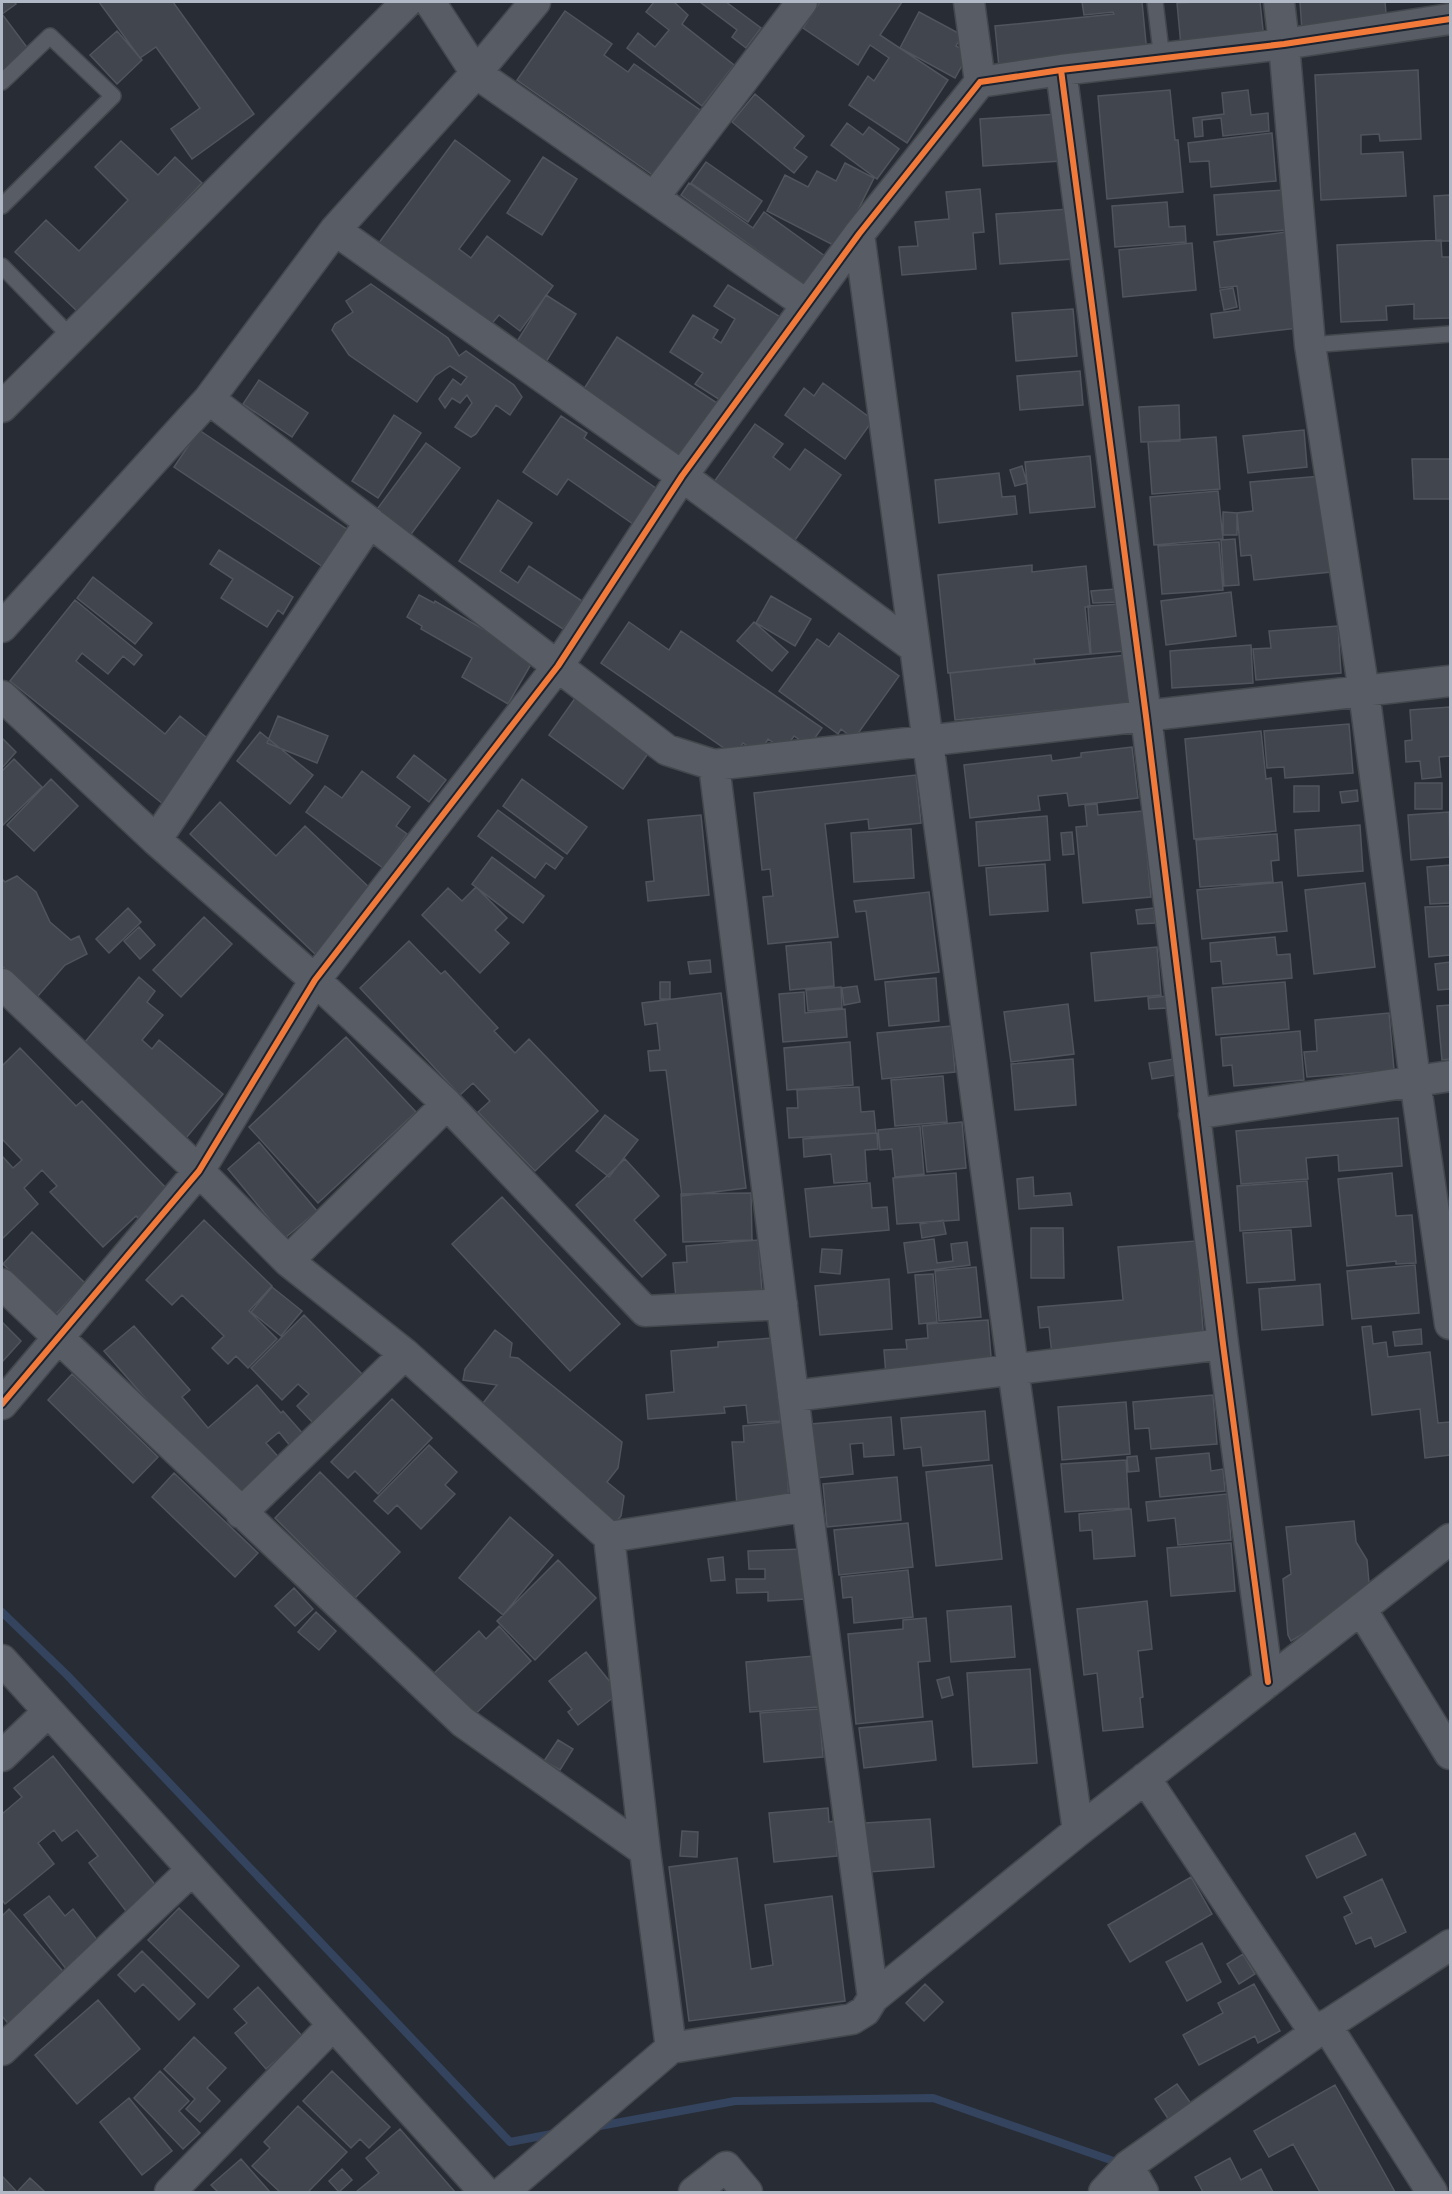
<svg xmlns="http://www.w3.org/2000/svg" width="1452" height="2194" font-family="'Varela Round',sans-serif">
	<rect width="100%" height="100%" fill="#282d35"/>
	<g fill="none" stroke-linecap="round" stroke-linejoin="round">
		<path stroke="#34445f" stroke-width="8" d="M2,1612L67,1675L510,2142L557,2133
			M594,2127L735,2101L933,2098L1122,2164"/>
	</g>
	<path fill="#41454d" stroke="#50555d" stroke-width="1.5" d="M2,2H14L16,4L2,14Z
		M99,2H173L254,114L192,159L171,129L200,108L156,47L140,58Z
		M654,2H674L688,15L682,24L734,65L702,106L627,48L638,33L655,47L669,30L646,12Z
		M700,2H726L761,28L746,48L732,37L737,30Z
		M820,2H902L880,35L948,80L907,143L849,105L868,76L874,81L889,58L870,45L858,65L803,28Z
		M1082,2H1142L1147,53L999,67L995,26L1114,14L1113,12L1084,15Z
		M1199,2H1260L1264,39L1181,46L1177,3Z
		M1300,2H1385L1387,24L1302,31Z
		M565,11L612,44L604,55L628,72L634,64L700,110L654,176L517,80Z
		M919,12L962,35L956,46L969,53L955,78L900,48Z
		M2,14L35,58L2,79Z
		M117,31L142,60L117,84L90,55Z
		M1418,70L1421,139L1380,141L1379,134L1361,135V154L1403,152L1406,196L1321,200L1315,75Z
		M1170,90L1175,140H1178L1183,192L1107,199L1098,96Z
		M1248,90L1251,115L1268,113L1269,131L1223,136L1221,118L1202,120L1203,136L1195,137L1193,118L1224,114L1222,93Z
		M755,94L804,136L794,148L807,157L794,173L732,122Z
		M1058,114L1061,161L983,166L980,119Z
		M847,123L863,135L869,127L899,149L877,179L831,145Z
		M1272,133L1276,181L1211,187L1209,161L1190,162L1188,143Z
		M455,140L510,181L459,249L471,258L487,236L553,286L520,331L499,315L489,327L378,244Z
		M121,141L158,175L175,157L202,183L78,312L15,252L46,220L79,251L128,200L95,167Z
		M543,157L577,179L542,235L507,213Z
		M706,162L762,201L748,222L691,183Z
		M845,163L874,178L839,248L767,211L785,175L808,187L817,171L836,181Z
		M689,183L753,228L764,212L829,259L809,288L681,195Z
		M980,189L984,232L973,233L976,269L902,275L899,247L918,246L915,222L949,219L946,192Z
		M1284,190L1287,230L1217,235L1214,195Z
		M1450,195V241H1436L1434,196Z
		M1167,202L1169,227L1185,226L1186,242L1115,247L1112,206Z
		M1069,209L1073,259L1000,264L996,214Z
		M1286,232L1298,328L1214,338L1211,314L1240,310L1237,286L1220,288L1214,242Z
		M1441,240L1442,257H1450V318L1414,319V304L1386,306L1387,320L1341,322L1337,245Z
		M1192,243L1196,290L1123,297L1119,250Z
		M371,284L448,338L459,356L466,351L514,385L522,397L510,415L496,405L476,434L471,437L455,427L472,403L467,395L460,403L452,398L445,408L439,399L453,379L461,385L467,377L450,366L435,376L417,402L349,355L332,330L335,324L353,312L346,301Z
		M728,285L782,318L728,405L695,384L703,373L670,352L693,315L718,330L713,338L721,343L735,319L714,306Z
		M1233,288L1237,307L1224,310L1220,290Z
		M546,295L576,314L546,362L516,343Z
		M1073,309L1077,356L1016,361L1012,313Z
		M617,337L720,405L683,463L580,395Z
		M1080,371L1083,405L1020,410L1017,376Z
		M259,380L308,413L292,437L243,404Z
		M823,383L873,420L845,459L785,415L804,388L814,396Z
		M1179,405L1180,441L1141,442L1139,407Z
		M394,415L421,433L378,498L352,481Z
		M561,416L587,433L584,438L657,489L633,524L568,479L557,495L523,472Z
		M755,424L783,444L773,457L790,470L805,449L841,475L795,540L714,482Z
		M199,430L348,530L323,567L174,467Z
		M1304,430L1307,467L1248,473L1243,436Z
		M1216,437L1220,489L1152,494L1148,442Z
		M426,443L460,468L409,537L375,512Z
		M1090,456L1095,507L1030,513L1025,462Z
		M1412,459H1450V499H1414Z
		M1022,466L1027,483L1015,486L1010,470Z
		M999,473L1002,497L1015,496L1017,514L939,523L935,480Z
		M1322,476L1331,572L1254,580L1251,555L1241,556L1237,513L1253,511L1250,482Z
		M1218,491L1223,539L1154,545L1150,497Z
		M498,500L532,523L500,571L518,583L529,566L582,601L563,629L459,561Z
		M1223,512L1237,513V535H1223Z
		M1235,539L1239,585L1224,586L1221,540Z
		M1219,542L1223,590L1162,594L1158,546Z
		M219,550L293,597L283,614L278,610L267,627L221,598L233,579L210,564Z
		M1032,565V572L1086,566L1090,607H1085L1090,654L1034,659L1035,664L948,673L938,575Z
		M93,577L152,623L135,644L77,598Z
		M1116,589L1117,602L1093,603L1091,591Z
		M1231,592L1236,636L1166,645L1161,601Z
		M419,595L434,603L435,601L534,659L508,704L462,677L472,658L421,629L422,626L407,617Z
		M771,596L811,619L795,646L756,623Z
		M75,600L142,655L134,665L123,656L108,674L82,653L76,661L165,734L180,716L212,742L163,804L10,681Z
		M1121,604L1125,651L1091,654L1088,606Z
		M629,622L669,650L681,631L822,728L809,746L794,736L784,750L768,739L759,754L743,743L734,755L601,663Z
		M754,622L788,652L772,671L737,641Z
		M1338,626L1341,673L1256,680L1253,649L1271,648L1269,631Z
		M839,633L899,676L854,739L841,729L838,734L779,691L817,639L829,647Z
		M1251,645L1253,683L1172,688L1170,651Z
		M1126,655L1131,703L955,720L950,673Z
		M578,694L652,748L623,789L549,735Z
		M1450,707V756L1439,757L1441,777L1422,779L1420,761L1406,762L1405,741L1412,740L1410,710Z
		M278,716L328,736L317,763L267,743Z
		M1349,724L1353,773L1285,778L1284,767L1267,768L1264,731Z
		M1261,731L1266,779L1271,778L1276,831L1194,839L1185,739Z
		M260,732L313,775L290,804L237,761Z
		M2,738L16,752L2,768Z
		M1132,747L1138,798L1069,806L1067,793L1038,796L1040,810L970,818L964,765L1051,755L1052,761L1081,757V753Z
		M414,755L446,780L429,802L397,777Z
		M14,759L42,787L2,826V771Z
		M362,771L410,807L396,826L407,834L383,868L306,812L325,786L342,798Z
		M916,775L921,823L869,829L868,819L825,824L838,937L768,944L763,897L773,896L770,869L762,870L754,793Z
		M51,779L78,806L34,851L7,825Z
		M522,779L587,827L567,854L503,806Z
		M1415,783H1442V809H1415Z
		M1294,786H1319V811L1294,812Z
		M1357,790L1358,801L1342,803L1340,792Z
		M220,802L276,856L305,826L374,892L315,954L190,834Z
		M1097,804L1098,815L1143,811L1151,897L1083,903L1076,827L1087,826L1085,805Z
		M498,810L563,858L555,869L546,863L535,878L478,836Z
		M1449,812L1450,857L1411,860L1408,815Z
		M701,815L709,895L648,901L646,882L654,881L648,820Z
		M1047,816L1050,860L979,866L976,822Z
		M1360,825L1363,871L1298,876L1295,830Z
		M911,829L914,878L854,882L851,833Z
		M1072,832L1074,854L1063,855L1061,833Z
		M1277,834L1279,860L1271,861L1273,882L1200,887L1196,840Z
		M492,857L544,896L523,923L472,884Z
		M1045,864L1048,911L990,915L986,868Z
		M1450,865V903L1430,904L1427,867Z
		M17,876L36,892L50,922L71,940L79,936L87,954L65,965L37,997L2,966V879L5,882Z
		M1282,882L1287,931L1202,939L1197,890Z
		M1365,883L1375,967L1314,974L1305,890Z
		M476,887L507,918L495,930L509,943L480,973L422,915L448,888L462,901Z
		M929,892L939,972L875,980L866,911L856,912L854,901Z
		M1450,906V955L1429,957L1425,907Z
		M128,908L141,922L109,953L96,939Z
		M1154,908L1155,923L1138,924L1136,910Z
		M204,917L232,944L181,997L153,970Z
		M139,927L155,945L140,959L124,941Z
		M1275,937L1277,955L1290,954L1292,978L1223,984L1221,961L1211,962L1210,943Z
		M409,941L441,974L445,971L498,1028L494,1031L515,1053L529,1039L598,1111L535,1171L478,1112L490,1101L473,1083L460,1095L360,988Z
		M831,942L834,986L790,990L786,946Z
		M1157,947L1161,995L1095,1001L1091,953Z
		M710,960L711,972L690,974L688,962Z
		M1450,962V989L1438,990L1435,964Z
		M139,977L155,991L147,1002L163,1015L142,1040L152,1049L159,1040L223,1094L186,1138L80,1048Z
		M936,978L939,1021L889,1026L885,982Z
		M660,982H670V999H660Z
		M1285,982L1289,1029L1216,1035L1212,988Z
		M857,986L860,1002L844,1005L842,988Z
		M841,987L842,1008L808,1011L806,990Z
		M804,992L805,1013L845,1009L847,1037L783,1042L779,994Z
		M721,993L746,1188L682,1196L666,1070L650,1071L648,1051L660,1050L657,1023L645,1025L642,1003Z
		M1167,996L1168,1008L1149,1009L1148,998Z
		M1068,1004L1074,1054L1011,1062L1004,1012Z
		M1450,1005V1059L1442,1060L1437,1006Z
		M1389,1013L1394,1070L1307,1077L1304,1052L1317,1051L1315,1020Z
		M951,1026L955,1072L882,1079L877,1033Z
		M1300,1031L1304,1080L1234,1086L1232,1065L1223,1066L1221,1038Z
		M346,1037L416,1112L318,1203L249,1127Z
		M850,1042L853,1085L787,1090L784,1048Z
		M20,1048L76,1106L82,1101L168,1190L138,1218L136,1216L103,1247L50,1192L57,1186L42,1170L24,1188L38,1204L2,1239V1156L13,1168L22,1160L2,1139V1066Z
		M1073,1059L1076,1105L1015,1110L1011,1064Z
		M1174,1059L1176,1075L1152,1079L1149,1063Z
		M943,1076L947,1122L895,1126L891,1080Z
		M859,1087L861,1112L874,1111L876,1133L789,1138L787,1108H798L797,1090Z
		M605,1115L638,1140L609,1177L576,1151Z
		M1398,1118L1402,1166L1339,1171L1338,1155L1306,1158L1308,1179L1241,1184L1236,1131Z
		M962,1122L966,1168L927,1172L922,1126Z
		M920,1126L924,1174L895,1177L892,1149L880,1150L878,1130Z
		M877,1133L878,1149L865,1150L867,1181L834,1183L831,1154L804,1157L803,1139Z
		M259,1142L317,1211L285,1238L228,1169Z
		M625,1159L659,1196L634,1220L666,1255L642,1277L576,1205Z
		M956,1173L959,1220L897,1224L893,1178Z
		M1392,1173L1396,1216L1412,1215L1416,1263L1396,1264V1261L1347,1266L1338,1179Z
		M1033,1177L1034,1196L1070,1193L1072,1205L1019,1209L1017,1179Z
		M1307,1181L1311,1226L1240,1231L1237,1186Z
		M870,1183L872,1208L887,1207L889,1230L810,1237L805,1189Z
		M751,1193L752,1240L683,1242L681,1194Z
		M502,1197L620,1324L570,1371L452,1244Z
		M204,1220L272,1286L249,1311L277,1339L248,1368L236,1356L228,1364L212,1348L224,1336L182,1295L172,1305L146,1280Z
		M943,1220L946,1234L922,1238L920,1224Z
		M1031,1228H1063L1064,1278H1031Z
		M1291,1230L1295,1280L1247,1283L1243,1233Z
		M32,1232L85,1283L55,1315L3,1264Z
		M934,1239L937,1263L953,1261L951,1244L967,1242L970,1265L908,1273L904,1243Z
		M758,1240L762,1292L676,1299L673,1263L687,1262L686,1246Z
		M1196,1241L1204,1342L1052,1355L1049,1327L1040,1328L1038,1307L1123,1300L1118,1247Z
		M822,1249L842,1250L840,1274L820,1272Z
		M1415,1265L1419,1313L1352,1319L1347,1271Z
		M976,1267L981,1317L939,1321L935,1271Z
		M933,1274L937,1322L919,1324L915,1275Z
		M889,1279L892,1329L820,1335L815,1286Z
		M1320,1284L1323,1325L1262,1330L1259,1289Z
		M272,1287L302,1311L281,1336L251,1312Z
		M304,1315L363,1375L314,1424L297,1406L309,1394L298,1384L282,1400L251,1368Z
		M988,1320L992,1369L886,1376L884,1350L907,1349L906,1340L928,1338L927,1324Z
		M2,1322L21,1341L2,1362Z
		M134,1326L190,1390L182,1397L208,1428L257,1385L281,1413L283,1411L304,1435L291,1447L279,1432L266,1443L282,1461L236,1502L104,1351Z
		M1371,1326L1373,1344L1386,1342L1388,1357L1430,1352L1438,1423L1450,1422V1455L1425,1458L1420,1409L1372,1415L1362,1327Z
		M1421,1329L1422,1344L1395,1346L1393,1332Z
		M495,1330L512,1343L510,1357L518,1358L622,1442L618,1468L607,1482L624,1496L621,1516L612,1527L477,1411L497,1385L463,1380L465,1369Z
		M773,1338L780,1421L748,1423L746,1405L724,1407L725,1413L648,1419L646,1395L674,1392L671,1351L718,1347V1342Z
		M72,1374L158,1457L133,1483L48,1400Z
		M1213,1395L1217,1444L1151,1449L1149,1428L1135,1429L1133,1402Z
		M392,1399L432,1438L378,1494L355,1471L348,1478L331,1462Z
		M1126,1402L1130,1454L1062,1460L1058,1407Z
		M985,1411L989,1460L923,1466L921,1447L904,1449L901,1418Z
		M891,1417L894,1455L864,1457L863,1443L850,1444L853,1474L816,1478L811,1424Z
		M784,1422L789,1501L737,1505L732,1442H744L743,1426Z
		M429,1445L457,1472L445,1485L455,1494L421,1529L397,1505L388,1514L374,1501Z
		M1209,1453L1211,1471L1223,1469L1225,1491L1160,1497L1156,1458Z
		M1137,1456L1139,1471L1128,1472L1127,1457Z
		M1126,1460L1129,1508L1065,1512L1061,1464Z
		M992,1465L1002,1559L936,1566L926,1472Z
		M320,1472L400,1552L355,1598L275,1518Z
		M174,1473L258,1553L235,1577L152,1497Z
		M897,1477L901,1520L827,1527L823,1484Z
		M1227,1494L1231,1540L1178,1545L1175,1518L1148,1521L1146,1502Z
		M1131,1509L1135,1556L1094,1559L1092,1530L1080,1531L1079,1514Z
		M510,1517L553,1555L503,1615L459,1578Z
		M1354,1521L1356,1542L1367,1560L1370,1594L1291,1641L1288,1635L1283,1579L1291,1574L1286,1527Z
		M908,1523L913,1567L839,1575L834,1530Z
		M1231,1543L1235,1591L1171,1596L1167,1548Z
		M804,1549L806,1599L768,1601V1592L737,1593L736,1579H765V1569H749L748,1551Z
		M723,1557L725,1580L711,1581L708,1559Z
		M558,1560L596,1598L535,1660L497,1621Z
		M908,1570L913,1617L854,1623L852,1597L843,1598L841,1577Z
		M294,1588L313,1609L295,1626L275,1606Z
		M1147,1601L1152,1649L1138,1651L1143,1697L1140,1698L1143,1727L1103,1731L1097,1673L1084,1675L1077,1609Z
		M1011,1606L1015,1657L951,1662L947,1611Z
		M316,1612L336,1631L319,1650L298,1632Z
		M926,1618L930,1661L918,1662L923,1717L856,1724L848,1634L903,1629V1620Z
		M499,1626L531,1661L470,1719L431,1676L479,1631L486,1639Z
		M586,1652L619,1693L578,1725L568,1712L572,1709L549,1681Z
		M814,1656L818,1707L750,1712L746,1662Z
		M1030,1669L1037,1763L973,1767L967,1673Z
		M949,1677L953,1695L942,1698L937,1680Z
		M819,1709L823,1757L764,1762L760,1713Z
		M932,1721L936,1760L864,1768L859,1728Z
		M558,1740L573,1749L560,1770L544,1761Z
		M53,1756L157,1887L126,1911L89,1863L98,1856L77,1830L62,1841L54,1830L38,1843L54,1864L5,1904L2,1900V1814L22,1797L14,1788Z
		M828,1808L829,1822L835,1821L837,1856L774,1862L769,1813Z
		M930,1819L934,1867L869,1872L865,1823Z
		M682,1831L698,1832L697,1857L680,1856Z
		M1355,1833L1366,1855L1317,1878L1306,1856Z
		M737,1858L751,1969L773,1965L765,1905L832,1896L845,2001L689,2021L669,1867Z
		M1191,1877L1212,1914L1130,1962L1108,1925Z
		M1382,1879L1406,1932L1375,1947L1371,1937L1356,1944L1344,1917L1352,1913L1344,1897Z
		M49,1896L65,1916L73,1909L98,1941L77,1957L83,1964L70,1974L24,1915Z
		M179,1908L239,1966L208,1998L148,1940Z
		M9,1909L67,1976L11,2027L2,2016V1916Z
		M1202,1943L1221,1982L1187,2001L1166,1962Z
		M142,1951L195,2004L179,2020L143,1984L135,1992L118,1975Z
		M1243,1954L1255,1974L1239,1984L1227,1964Z
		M925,1984L943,2002L924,2021L906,2003Z
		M1254,1984L1280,2031L1258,2043L1255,2036L1199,2065L1183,2035L1223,2013L1218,2003Z
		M258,1987L303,2037L266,2069L235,2033L247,2023L234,2009Z
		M98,2000L140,2049L77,2104L35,2055Z
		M194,2037L226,2068L207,2088L220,2101L200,2122L186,2109L195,2099L164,2069Z
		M160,2071L189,2101L179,2111L200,2133L183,2149L134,2098Z
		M332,2071L390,2127L369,2148L360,2139L351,2148L303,2101Z
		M1177,2084L1192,2105L1169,2120L1155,2099Z
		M1335,2085L1395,2192H1320L1293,2144L1269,2157L1254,2131Z
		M129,2098L172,2151L142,2175L100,2122Z
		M298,2106L347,2152L308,2192H280L252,2166L270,2148L264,2142Z
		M400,2129L455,2192H356L379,2173L366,2158Z
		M1230,2158L1241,2180L1261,2169L1273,2192H1203L1195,2177Z
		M241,2159L270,2192H218L211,2185Z
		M342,2169L352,2180L339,2192L329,2181Z
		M2,2176L17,2192L30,2178L45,2192H2Z"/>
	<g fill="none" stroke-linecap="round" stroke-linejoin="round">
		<g stroke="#44484e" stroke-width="18">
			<path id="lane" d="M1155,2L1162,59
				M2,82L50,36L113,96L2,206
				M2,266L71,337
				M1310,345L1450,334"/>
		</g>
		<g stroke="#44484e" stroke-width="33">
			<path id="street" d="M430,2L476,73L807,305
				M969,2L980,82
				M1279,2L1284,44L1310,345L1364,692L1415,1080L1450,1324
				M1061,70L1146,716L1223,1344L1268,1682
				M654,197L802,2
				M335,230L682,476L915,648
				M859,234L1013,1369L1078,1831
				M209,399L667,750L714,765L1450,681
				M2,407L407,2
				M2,627L209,399L335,230L476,73L535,2
				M2,696L156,840L315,980L447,1104L645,1311L782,1304
				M714,765L807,1506L873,1998
				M156,840L370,522
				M2,984L199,1171L288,1261L405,1354L609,1537L807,1506
				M1194,1114L1450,1076
				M288,1261L447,1104
				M2,1284L463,1722L645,1851
				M793,1396L1223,1344
				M2,1404L199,1171L315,980L558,666L682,476L859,234L980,82L1061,70L1284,44L1450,19
				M241,1513L405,1354
				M609,1537L645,1851L671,2048
				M1361,1609L1450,1754
				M2,1660L485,2192
				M2,1756L48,1712
				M1145,1778L1315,2033
				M1326,2025L1432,2192
				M2,2050L192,1870
				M1128,2166L1143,2192
				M170,2192L333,2025
				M503,2192L671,2048L852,2019L865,2011L873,1998L1078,1831L1450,1539
				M694,2192L726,2167L747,2192
				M1104,2192L1128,2166L1315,2033L1450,1945"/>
		</g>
		<use href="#lane" stroke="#585c64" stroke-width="15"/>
		<use href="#street" stroke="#585c64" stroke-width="30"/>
		<g stroke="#1b2330" stroke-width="10">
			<path id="cycleway" d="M1061,70L1146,716L1223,1344L1268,1682
				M2,1404L199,1171L315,980L558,666L682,476L859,234L980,82L1061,70L1284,44L1450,19"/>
		</g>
		<use href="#cycleway" stroke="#f17a3a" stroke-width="6"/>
	</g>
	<rect width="1452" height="2194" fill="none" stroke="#b1b9c7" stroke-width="6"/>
</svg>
